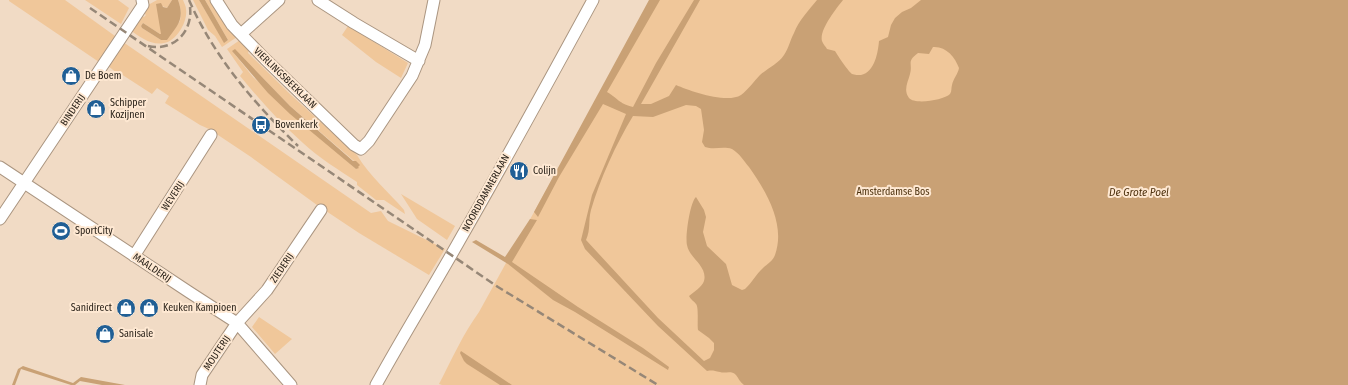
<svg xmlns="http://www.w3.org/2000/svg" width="1348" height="385" font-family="'Fira Sans Condensed',sans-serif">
	<rect width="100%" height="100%" fill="#f1dbc5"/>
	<path fill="#f0c79a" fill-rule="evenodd" d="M9,0H65L115,36L99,62L9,1Z
		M85,0H118L129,8L121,24Z
		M157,0H172L167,8L162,6V34H160L143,23L141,26L142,28L161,40C177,27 186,22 178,0H183C184,3 186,6 186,9C188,21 177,41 164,43C152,46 140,37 130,30L140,15L144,17L146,15L143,12L148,5Z
		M193,0H199L224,42L228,40L205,0H212L237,37L222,47L215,36L208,30Z
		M654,0H1348V385H442L439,384C452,359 463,334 479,312L587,116Z
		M348,26L408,63L401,78L376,62L342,35Z
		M240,40L249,50L248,53L291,95L357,155C370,177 389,192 404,210L405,214L384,200H376L357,185V182C339,170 319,158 303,143C280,123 260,100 240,76L243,72L227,49ZM232,51L258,73L290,106L354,161L358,167L356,169L253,77Z
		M123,42L371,213L381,211L388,221L445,249L429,275L359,233L317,205L251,157L209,129L200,125L165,103L169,96L157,88L152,94L118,72L117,73L108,66Z
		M401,194L455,226L447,240L417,219Z
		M259,317L292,339L275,354L252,327Z"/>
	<path fill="#c9a175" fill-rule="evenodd" d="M172,0H178C185,19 178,25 167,40H161L142,28L141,26L143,23L160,34H161L156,4L161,3L163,7L167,8Z
		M199,0H205L228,40L224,43Z
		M649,0H660L607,92C619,99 618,103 633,107L656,63L694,0H700L641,104H651L669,96L676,85C690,91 727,104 741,95C748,90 754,81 760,75C768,68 778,64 784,55C789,48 790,40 794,33C799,20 809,10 817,0H843C836,9 819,30 822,41C823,44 826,47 827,49L835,51C838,56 848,71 852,74C854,75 859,75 861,75C875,72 878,52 879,41L888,37L891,25L895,18L902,12L911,8L921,0H1348V385H744C740,382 739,379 736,375C731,370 725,374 720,372C714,371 713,370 707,371L658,326L585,249L581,240L592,195L626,114L603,104L559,177L538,217L534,212ZM933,47C946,46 955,57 959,68C958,74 953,79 952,85C951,88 952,91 950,94C944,100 915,105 909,98C903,90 908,82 910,74C913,63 906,62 918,53L929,54ZM686,105L696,106L701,109L704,130L702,142L705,147C714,150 723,146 732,149C739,153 744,161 749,167C766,191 786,224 775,255C773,261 767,264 763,268C756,274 752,283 745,289L742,290L732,285L726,264L707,246L703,232L706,217L704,210L696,197C690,202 685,237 687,245C689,258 708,266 704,281C702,287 694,292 689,296C691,300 694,301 696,304C699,307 697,324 698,330L709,338L714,343V350L710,358L704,361L658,318L586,240C591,229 588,221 591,210C600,179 616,144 633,116L653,117Z
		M235,49L290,106L353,161H356L360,165L358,167L359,168L356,169L290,114L268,93L232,51Z
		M530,219L537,220L512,262L578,307L643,348L669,367L668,370L575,312L553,300L508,264L472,242L476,240L505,257Z
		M461,351L512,385H500L467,364L464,361L460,353Z
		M23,366L73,383L81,377L125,385H102L80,381L75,385H71L21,369L15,385H12L18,369Z"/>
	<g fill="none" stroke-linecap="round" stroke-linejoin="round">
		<g stroke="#aa9580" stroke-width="13">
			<path id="minor" d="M216,0L232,25L265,59L354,145L361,149L369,141L412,76L425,45L434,0
				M318,0L354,23L419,61
				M241,34L279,0
				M0,167L189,292L237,323L291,385
				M0,219L143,5L142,0
				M134,256L211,135
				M200,385L202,375L237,323L267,290L321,210
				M376,385C404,334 434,286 462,236C507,158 550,79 593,0"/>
		</g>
		<use href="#minor" stroke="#fff" stroke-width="11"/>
		<path stroke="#968777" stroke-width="2.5" stroke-dasharray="8 4" stroke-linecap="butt" d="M189,0C214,57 254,103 298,146
			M90,8L498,287L658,385
			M148,46C173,52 193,32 190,7"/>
	</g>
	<defs>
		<g id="shop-disc" transform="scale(1)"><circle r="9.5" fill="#205f95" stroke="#fee8d2"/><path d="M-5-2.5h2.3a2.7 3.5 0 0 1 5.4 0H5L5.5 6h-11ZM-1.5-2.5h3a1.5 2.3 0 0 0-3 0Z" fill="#fff"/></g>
		<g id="bus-disc" transform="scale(1)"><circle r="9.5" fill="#205f95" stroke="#fee8d2"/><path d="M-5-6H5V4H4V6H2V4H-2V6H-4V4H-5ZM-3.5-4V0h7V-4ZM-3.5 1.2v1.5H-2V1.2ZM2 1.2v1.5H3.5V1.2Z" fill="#fff"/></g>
		<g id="restaurant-disc" transform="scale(1)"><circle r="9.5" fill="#205f95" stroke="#fee8d2"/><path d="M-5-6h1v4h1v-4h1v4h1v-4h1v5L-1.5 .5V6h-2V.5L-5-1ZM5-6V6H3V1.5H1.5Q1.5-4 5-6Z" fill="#fff"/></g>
		<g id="stadium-disc" transform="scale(1)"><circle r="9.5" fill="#205f95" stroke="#fee8d2"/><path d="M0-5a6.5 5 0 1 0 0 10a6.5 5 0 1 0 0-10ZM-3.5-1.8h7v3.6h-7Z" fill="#fff"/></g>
	</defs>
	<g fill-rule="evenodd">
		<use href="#shop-disc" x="71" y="76"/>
		<use href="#shop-disc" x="96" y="109"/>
		<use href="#bus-disc" x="261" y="125"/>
		<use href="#restaurant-disc" x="519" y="171"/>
		<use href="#stadium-disc" x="61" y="231"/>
		<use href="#shop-disc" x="126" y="308"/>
		<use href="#shop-disc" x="149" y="308"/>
		<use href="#shop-disc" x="105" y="334"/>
	</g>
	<g text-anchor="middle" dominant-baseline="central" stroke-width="4" stroke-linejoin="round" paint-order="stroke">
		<g font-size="10" fill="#2b231a" stroke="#fee8d2" text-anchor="start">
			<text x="85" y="76">De Boem</text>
			<text x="110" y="103">Schipper<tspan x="110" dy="12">Kozijnen</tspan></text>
			<text x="275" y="125">Bovenkerk</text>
			<text x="533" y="171">Colijn</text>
			<text x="75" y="231">SportCity</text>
			<text x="112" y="308" text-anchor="end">Sanidirect</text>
			<text x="163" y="308">Keuken Kampioen</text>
			<text x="119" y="334">Sanisale</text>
		</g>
		<g font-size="10" fill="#2b231a" stroke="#fee8d2">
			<text transform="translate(285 78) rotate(44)">VIERLINGSBEEKLAAN</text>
			<text transform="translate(73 110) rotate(-56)">BINDERIJ</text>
			<text transform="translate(486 193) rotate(-61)">NOORDDAMMERLAAN</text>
			<text transform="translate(173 196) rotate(-57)">WEVERIJ</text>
			<text transform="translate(152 268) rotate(34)">MAALDERIJ</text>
			<text transform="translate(282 268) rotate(-56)">ZIEDERIJ</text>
			<text transform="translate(217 353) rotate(-56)">MOUTERIJ</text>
		</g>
		<g font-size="10" fill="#4a2f0b" stroke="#fee8d2">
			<text x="893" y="192">Amsterdamse Bos</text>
		</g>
		<g font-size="11" font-style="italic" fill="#503310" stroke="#fee8d2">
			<text x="1139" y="192">De Grote Poel</text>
		</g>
	</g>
</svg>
